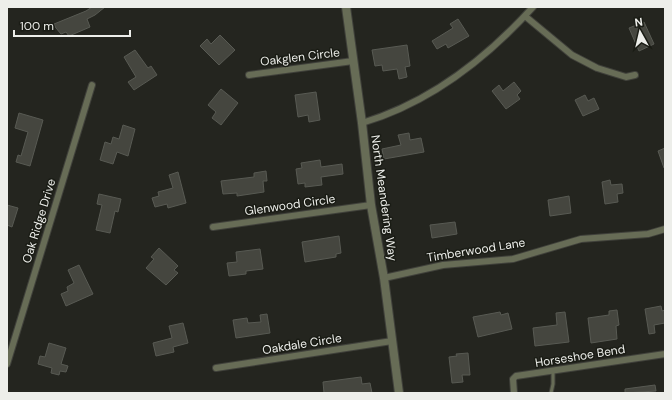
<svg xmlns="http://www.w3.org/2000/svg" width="672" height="400" font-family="'DM Sans',sans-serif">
	<rect width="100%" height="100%" fill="#24251f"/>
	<path fill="#45463f" stroke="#585a53" d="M92,7H105L95,15L87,19L90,27L69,36L66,32L61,34L56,28L54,24L86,11Z
		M458,19L469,36L448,48L446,44L437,49L432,41L453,28L450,24Z
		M644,22L654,44L639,51L629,28Z
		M220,35L235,50L219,65L200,46L207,39L211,44Z
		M407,45L410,66L405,67L407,77L399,79L397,69L383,71L382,65L375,66L372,50Z
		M135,50L148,68L151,66L157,75L134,90L128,82L136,77L124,57Z
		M514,82L521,91L517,95L520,99L506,109L492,91L499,85L503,91Z
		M221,89L238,103L221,125L212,118L216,112L208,105Z
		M316,92L320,120L309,122L308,115L298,117L295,95Z
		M585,95L588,101L594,98L599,109L583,116L575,100Z
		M19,113L43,120L30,166L16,162L18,155L21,156L28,132L15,128Z
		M123,125L135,129L128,156L117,152L113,164L100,160L105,142L111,144L113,137L119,139Z
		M409,133L410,140L421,138L424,152L384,159L382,149L401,145L398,135Z
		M665,148V168H664L658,151Z
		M320,160L321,167L342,164L343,174L321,177L322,185L305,187V183L298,184L296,169L302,168L301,163Z
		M266,171L267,181H263L264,192L237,196V193L223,194L221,181L254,177V173Z
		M178,172L186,203L168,208L167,204L155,207L152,198L159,196L158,192L173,188L169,175Z
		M610,180L611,185L622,184L623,193L617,194L618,202L605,204L602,182Z
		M99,194L121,199L118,212L115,211L110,233L96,230L102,205L97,204Z
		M569,196L571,213L550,216L548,200Z
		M7,205L18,208L12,227L7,225Z
		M455,222L457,234L432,238L430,225Z
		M339,236L341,253L336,254V257L305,262L302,242Z
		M159,248L178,266L174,270L178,273L166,285L146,268L154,259L151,257Z
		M260,249L263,269L246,271V274L229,276L227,263L237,262L236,252Z
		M79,265L93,294L66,306L61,294L68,291L67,287L74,283L68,270Z
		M661,306L662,311L665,310V323L654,325L655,333L649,334L645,309Z
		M617,310L619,325L616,326L617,339L591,343L588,318L609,315V311Z
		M500,312L501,315L508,313L512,329L478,337L473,317Z
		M565,312L569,342L535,346L533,328L557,325L556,313Z
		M267,314L270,333L236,338L233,320L247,318L248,323L261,322L260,315Z
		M183,323L188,343L173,347L174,352L156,356L153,343L172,338L169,326Z
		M49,343L66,348L61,364L68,366L66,372L60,371L59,375L51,373L52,368L38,364L40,356L45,357Z
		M468,353L470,375H462L463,382L452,383L449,357L457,356L456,354Z
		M361,377L362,384L370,383L372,393H324L323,382Z
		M655,385L656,391L625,393V389Z"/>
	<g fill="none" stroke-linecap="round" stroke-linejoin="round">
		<g stroke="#40413b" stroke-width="5">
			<path id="service" d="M551,393L553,384V371"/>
		</g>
		<g stroke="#40413b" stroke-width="8">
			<path id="minor" d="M525,16L572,55L597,68L626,77L635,75
				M249,75L353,61
				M362,123C429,103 486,59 533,7
				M213,227L371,205
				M384,278L443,265L513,259L581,239L648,234L665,229
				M7,364L92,85
				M216,368L392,341
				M514,393L513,379L516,376L665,354"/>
		</g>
		<g stroke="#40413b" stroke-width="10">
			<path id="tertiary" d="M346,7L362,123L371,205L384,278L399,393"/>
		</g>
		<use href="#service" stroke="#676c56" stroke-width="3"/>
		<use href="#minor" stroke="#676c56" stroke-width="6"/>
		<use href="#tertiary" stroke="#676c56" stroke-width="8"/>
	</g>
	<g text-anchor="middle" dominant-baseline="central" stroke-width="3" stroke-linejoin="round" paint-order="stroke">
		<g font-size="12" fill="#edeeea" stroke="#1a1c15">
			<text transform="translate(300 57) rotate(-7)">Oakglen Circle</text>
			<text transform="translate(384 198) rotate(82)">North Meandering Way</text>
			<text transform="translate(290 205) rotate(-8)">Glenwood Circle</text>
			<text transform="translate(39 221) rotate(-73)">Oak Ridge Drive</text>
			<text transform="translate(476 250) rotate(-9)">Timberwood Lane</text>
			<text transform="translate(302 344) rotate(-9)">Oakdale Circle</text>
			<text transform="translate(580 356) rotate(-9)">Horseshoe Bend</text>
		</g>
	</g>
	<rect width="672" height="400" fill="none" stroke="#edeeea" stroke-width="16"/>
	<g transform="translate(640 32) rotate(352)" stroke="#1a1c15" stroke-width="3" paint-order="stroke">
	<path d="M0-3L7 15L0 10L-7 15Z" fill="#edeeea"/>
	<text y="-6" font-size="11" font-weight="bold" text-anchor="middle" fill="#edeeea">N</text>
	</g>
	<path d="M14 30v6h116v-6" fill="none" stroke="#edeeea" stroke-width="2"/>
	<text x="20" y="30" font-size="12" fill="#edeeea" stroke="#1a1c15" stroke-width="3" paint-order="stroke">100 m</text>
</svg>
